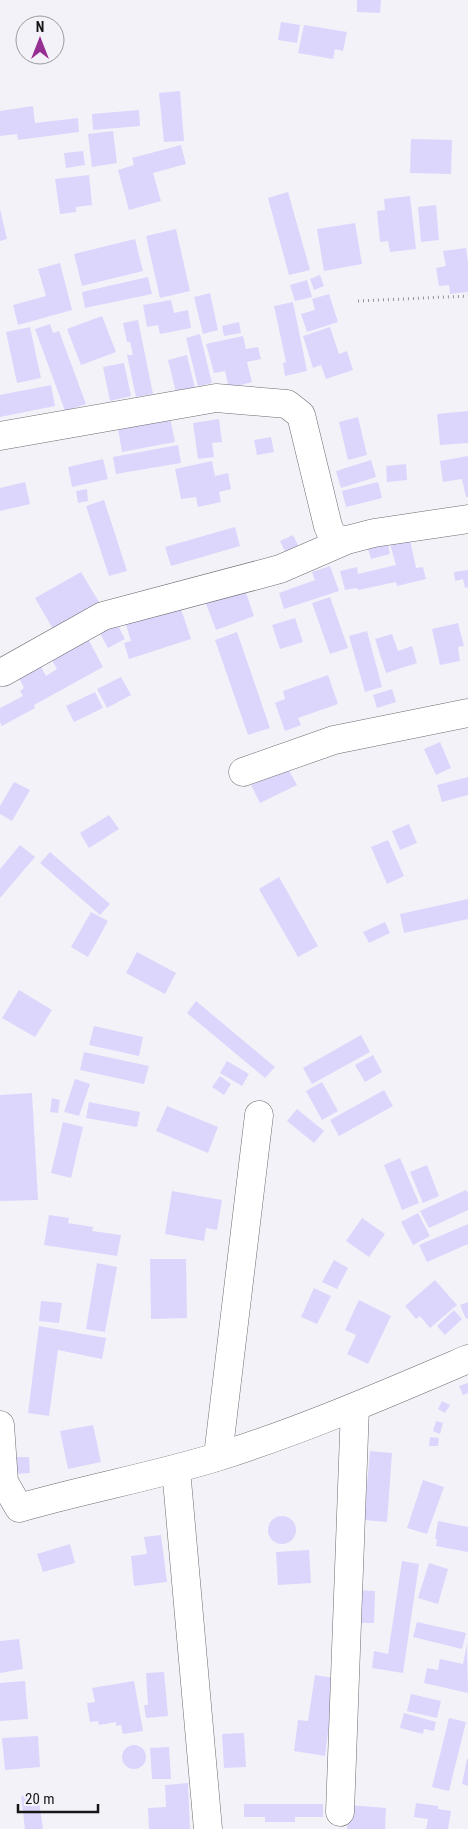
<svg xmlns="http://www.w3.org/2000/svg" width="468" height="1829" font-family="'Roboto Condensed',sans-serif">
	<rect width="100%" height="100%" fill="#f3f2f8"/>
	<path fill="#dcd6fd" d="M357,0H381L380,13L357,12Z
		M281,22L300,25L297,43L278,40Z
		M304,25L347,32L343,51L335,49L333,59L298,53Z
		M180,91L184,141L164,142L159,93Z
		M33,106L35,123L78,118L79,132L18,140L17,134L0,136V111Z
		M139,110L140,126L93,130L92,114Z
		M113,131L117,163L92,167L88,134Z
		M411,139L452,140L451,174L410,173Z
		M181,145L186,164L153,173L161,201L129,210L118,170L134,165L132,158Z
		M83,151L85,165L66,168L64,153Z
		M89,175L92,205L76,207V212L60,214L55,179Z
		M288,192L310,270L289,275L268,198Z
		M410,196L416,249L390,252L388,241L380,242L377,211L385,210L384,199Z
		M436,205L439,240L421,242L418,207Z
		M0,209L7,239L0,241Z
		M355,223L362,264L324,271L317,229Z
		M176,229L190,291L160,298L146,236Z
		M135,239L143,271L82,286L74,254Z
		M466,248L468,263V292L450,294L449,285L439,286L436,268L446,266L443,251Z
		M60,263L72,310L18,325L13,305L46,296L38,269Z
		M320,275L324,286L314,290L310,279Z
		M148,277L152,294L85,308L82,292Z
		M307,280L312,297L295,301L290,285Z
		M210,293L218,330L203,334L194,297Z
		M329,294L338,322L307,332L301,314L315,310L312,299Z
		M171,300L174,313L188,310L191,328L160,334L158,325L147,327L143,305Z
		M293,302L307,371L285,376L283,363L286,362L274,306Z
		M102,316L116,352L81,365L67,329Z
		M138,320L153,394L136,397L127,355H133L130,342H127L123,323Z
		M239,322L241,333L224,336L222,326Z
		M50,324L53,333L59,331L86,404L65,411L35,329Z
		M30,327L41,378L17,383L6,332Z
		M330,327L339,354L347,351L353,370L326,379L321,365L313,368L303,336Z
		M200,334L212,383L198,386L186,338Z
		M243,336L246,349L258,347L261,359L247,362L252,382L229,388L225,371L214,373L206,344Z
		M187,355L195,388L176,392L168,360Z
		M124,363L131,396L110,401L103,367Z
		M51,385L55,406L0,417V395Z
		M468,411V443L440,445L437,414Z
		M169,413L175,442L122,452L117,423Z
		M358,417L367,455L348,460L339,422Z
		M219,419L222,442L212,443L214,457L198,459L193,423Z
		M271,437L274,452L257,455L254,440Z
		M178,445L181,463L116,474L113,457Z
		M468,456V497H466L462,479L443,482L440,461Z
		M103,459L108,479L72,487L68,467Z
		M371,460L376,477L341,488L336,471Z
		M212,461L215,476L228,473L231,489L219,492L221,502L198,507L196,497L181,499L175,469Z
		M406,464L407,480L387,482L386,466Z
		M25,482L30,504L0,511V488Z
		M378,482L382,498L346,507L342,491Z
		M87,489L88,501L78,503L76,491Z
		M104,500L127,571L109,576L86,506Z
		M235,527L240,546L171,566L165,547Z
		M293,535L299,547L286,553L280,541Z
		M386,536L390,554L371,559L366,542Z
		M410,540L416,568L423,567L426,579L397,586L396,582L358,590L357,588L345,590L340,571L357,567L358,574L396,565L390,544Z
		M330,566L339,591L284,609L279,593L315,580L312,572Z
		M468,570V587L465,588L463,579L455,581L454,572Z
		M81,572L99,602L53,629L35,598Z
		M242,581L254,616L216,630L205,601Z
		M330,597L348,648L330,654L312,603Z
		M180,606L191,639L129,659L124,643L131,641L125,621Z
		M295,618L303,642L280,649L272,625Z
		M115,620L125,639L108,648L97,628Z
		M458,623L464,646L458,647L460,661L440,665L432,629Z
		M367,631L382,687L365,692L349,636Z
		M237,632L270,728L248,735L215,640Z
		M392,634L398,651L412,646L417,663L386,673L375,639Z
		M87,637L103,667L34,705L35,708L2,726L0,722V708L23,696L20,691L24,688L17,674L39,663L46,676L57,669L50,657Z
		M328,675L338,704L298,718L301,725L285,731L275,703L285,699L283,691Z
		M121,677L131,695L107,708L97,689Z
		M392,689L396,702L377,708L373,695Z
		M95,692L103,708L74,722L66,706Z
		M440,742L451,768L436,775L424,749Z
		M287,767L297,785L260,803L251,785Z
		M468,777V795L442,802L437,785Z
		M14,782L30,790L12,821L0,814V806Z
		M109,815L119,829L89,848L80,833Z
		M409,824L417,843L400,850L392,831Z
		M388,840L404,876L387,884L371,847Z
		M20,845L35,857L0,898V869Z
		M50,852L110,904L100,915L40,863Z
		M279,877L318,946L298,957L259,889Z
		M468,899V919L404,933L400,914Z
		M91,912L108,921L88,957L71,947Z
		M385,922L390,933L369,943L363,932Z
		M137,952L176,973L165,994L126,973Z
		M19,990L52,1010L35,1037L2,1018Z
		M196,1001L275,1067L265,1078L187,1013Z
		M94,1026L143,1037L139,1056L89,1045Z
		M361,1035L370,1052L312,1084L303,1068Z
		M84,1052L149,1066L144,1084L80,1070Z
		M373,1055L382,1072L365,1082L355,1065Z
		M227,1061L249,1074L242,1086L220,1073Z
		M220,1076L231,1084L224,1095L212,1087Z
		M75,1079L90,1084L79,1116L64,1112Z
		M322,1082L338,1111L322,1120L306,1091Z
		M384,1090L393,1106L339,1136L330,1120Z
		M32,1093L38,1200L0,1201V1095Z
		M52,1098L60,1100L58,1113L50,1112Z
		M89,1102L140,1112L137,1127L86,1118Z
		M167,1106L218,1127L208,1153L156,1131Z
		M297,1109L324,1131L314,1143L287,1121Z
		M63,1122L83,1127L71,1178L51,1173Z
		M400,1158L419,1203L402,1210L384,1165Z
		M427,1165L439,1196L423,1203L410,1172Z
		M466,1190L468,1193V1210L429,1228L420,1211Z
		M172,1191L222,1200L217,1230L206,1228L204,1241L165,1234Z
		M418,1213L430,1236L413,1245L401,1222Z
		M49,1215L69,1218L68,1223L93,1227L92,1231L121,1235L117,1256L44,1245Z
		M362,1218L385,1234L369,1257L346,1241Z
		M468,1224V1244L427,1262L419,1245Z
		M150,1259H186L187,1318L151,1319Z
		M334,1260L348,1268L337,1289L322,1282Z
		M97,1263L117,1267L105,1332L86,1329Z
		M435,1280L457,1305L430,1328L420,1316L416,1319L405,1306Z
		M314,1288L331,1296L317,1324L301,1317Z
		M359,1300L391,1316L368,1364L347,1354L356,1335L345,1330Z
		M41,1301L62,1303L59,1323L39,1321Z
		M468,1302V1318L466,1319L460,1305Z
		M454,1310L462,1319L445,1335L437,1326Z
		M39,1326L106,1338L102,1359L58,1350L49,1416L28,1413Z
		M468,1383V1393L463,1395L459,1386Z
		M442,1401L450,1405L445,1413L438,1409Z
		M436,1421L443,1423L440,1434L433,1431Z
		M93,1425L101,1462L68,1469L60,1431Z
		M430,1437L439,1438L438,1446H429Z
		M370,1451L392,1453L387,1522L364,1520Z
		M15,1457H29L30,1473L16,1474Z
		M423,1480L444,1487L427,1534L407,1528Z
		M268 1530a14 14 0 1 1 28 0a14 14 0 1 1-28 0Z
		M438,1521L468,1527V1552L436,1546L437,1539H435Z
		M161,1535L167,1582L134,1586L131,1556L147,1554L144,1537Z
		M70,1544L75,1563L43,1572L37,1554Z
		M309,1550L311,1583L278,1585L276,1552Z
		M402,1561L419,1564L403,1673L372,1668L374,1651L388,1654Z
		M429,1563L448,1569L438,1604L418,1598Z
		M354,1590L375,1591L374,1623H354Z
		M417,1622L466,1633L462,1649L413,1637Z
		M19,1639L23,1669L0,1673V1641Z
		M467,1644L468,1693L424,1683L427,1668L438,1670L440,1659L463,1664Z
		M164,1672L168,1716L146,1718L144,1705H148L146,1673Z
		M315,1675L335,1678L325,1756L294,1751L298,1720L308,1721Z
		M25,1681L28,1719L0,1721V1683Z
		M134,1681L143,1731L123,1734L121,1725L116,1726V1722L99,1725L98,1721L90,1722L87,1703L95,1702L92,1688Z
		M411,1694L441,1701L437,1718L407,1711Z
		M404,1713L436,1722L434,1731L424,1729L423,1734L400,1728Z
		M449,1718L466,1722L449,1791L432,1787Z
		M244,1733L246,1767L224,1768L222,1734Z
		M38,1736L40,1767L5,1770L2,1738Z
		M122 1757a12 12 0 1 1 24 0a12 12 0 1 1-24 0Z
		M169,1747L171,1779H152L150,1748Z
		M467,1759H468V1786L462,1784Z
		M188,1783L190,1829H149L148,1808L166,1807L165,1785Z
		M38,1794L43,1829H25L21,1796Z
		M416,1803L438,1806V1809L451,1811L448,1829H426L428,1819L414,1817Z
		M244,1804H323V1817H295V1822H265V1817H244Z
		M349,1805L386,1808L385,1829H347Z"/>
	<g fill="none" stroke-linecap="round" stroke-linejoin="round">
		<g stroke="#6d6c71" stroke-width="29">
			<path id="minor" d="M0,436L216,398L287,404L301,415L328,526L333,538L347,540L374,533L468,519
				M3,672L103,616L280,569L347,540
				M243,772L334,740L468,713
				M0,1425L4,1482L19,1508C84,1489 152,1477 217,1457C303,1430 386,1394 468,1359
				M218,1456L259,1115
				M176,1469L208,1829
				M340,1812L355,1407"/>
		</g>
		<path stroke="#939296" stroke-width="3" stroke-dasharray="1 4" stroke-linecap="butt" d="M358,301L468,296"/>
		<use href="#minor" stroke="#fff" stroke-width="28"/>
	</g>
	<g transform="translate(40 40)"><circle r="24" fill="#f3f2f8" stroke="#9b9a9e"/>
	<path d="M0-4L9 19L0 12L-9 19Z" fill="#972f92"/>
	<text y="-8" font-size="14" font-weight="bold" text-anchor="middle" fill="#161618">N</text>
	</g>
	<path d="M18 1804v8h80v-8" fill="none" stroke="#161618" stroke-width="2.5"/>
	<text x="25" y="1804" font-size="15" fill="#161618" stroke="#f3f2f8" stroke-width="4" paint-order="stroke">20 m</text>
</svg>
